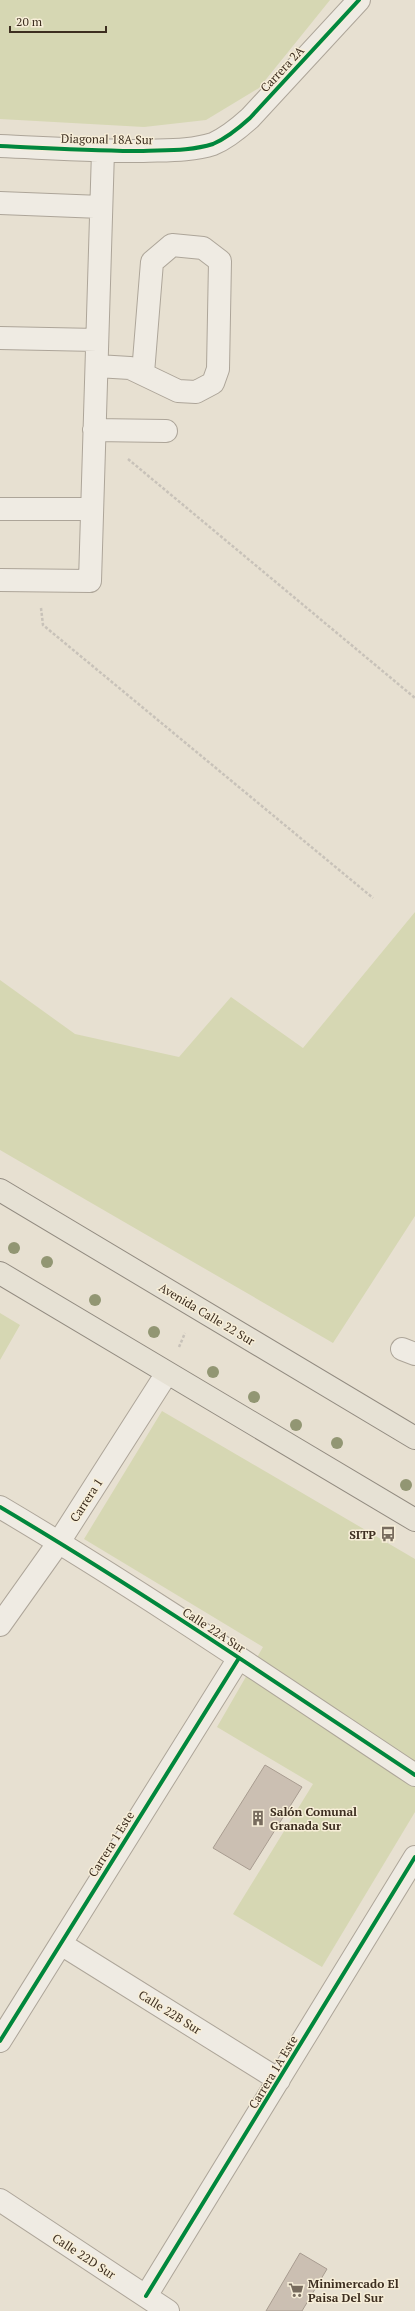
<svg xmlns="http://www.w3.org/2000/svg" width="415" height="2311" font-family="'PT Serif',serif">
	<rect width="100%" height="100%" fill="#e7e0d1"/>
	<path fill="#d6d7b3" d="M0,0H330L259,88L206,120L144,127L0,119Z
		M415,912V1216L333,1343L0,1150V980L75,1034L179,1057L231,997L303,1048Z
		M0,1313L20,1325L0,1360Z
		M162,1411L415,1559V1812L322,1967L233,1914L313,1784L217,1727L263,1647L84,1539Z"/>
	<path fill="#cbbfb2" stroke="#a89c90" d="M265,1765L302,1787L250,1870L213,1848Z
		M300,2253L327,2269L302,2311H266Z"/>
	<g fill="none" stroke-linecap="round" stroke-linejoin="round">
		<g stroke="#ada599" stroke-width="24">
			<path id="minor" d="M0,146C48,148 95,151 143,151C166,150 191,151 213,144C227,138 239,128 250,118L359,0
				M0,203L101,207
				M0,338L97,340
				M97,366L130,368L178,391L196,392L213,383L218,369L220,261L203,248L172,245L152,262L143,373
				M94,430L166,431
				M0,509H92
				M0,580L90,581L103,151
				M402,1349L415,1354
				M0,1507C142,1591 278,1684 415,1775
				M0,1625L59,1542L167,1373
				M61,1944L279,2080
				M0,2041L239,1658
				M0,2200L168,2311
				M146,2296L415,1857"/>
		</g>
		<g stroke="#928b80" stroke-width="24">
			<path id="major" d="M0,1190L415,1438
				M0,1273L415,1520"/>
		</g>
		<path stroke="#c8c2b9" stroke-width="2.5" stroke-dasharray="3 2" stroke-linecap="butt" d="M128,459L415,698
			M41,608L43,625L373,898
			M179,1347L185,1333"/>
		<use href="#minor" stroke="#efebe3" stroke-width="22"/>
		<use href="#major" stroke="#e6e1d4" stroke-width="22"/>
		<g stroke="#f7eed8" stroke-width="6">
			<path id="cycleway" d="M0,146C48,148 95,151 143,151C166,150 191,151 213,144C227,138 239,128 250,118L359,0
				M0,1507C142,1591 278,1684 415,1775
				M0,2041L239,1658
				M146,2296L415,1857"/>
		</g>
		<use href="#cycleway" stroke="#00873e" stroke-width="4"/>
	</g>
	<g fill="#929673">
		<circle cx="14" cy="1248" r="6"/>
		<circle cx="47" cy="1262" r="6"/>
		<circle cx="95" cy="1300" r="6"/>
		<circle cx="154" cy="1332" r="6"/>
		<circle cx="213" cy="1372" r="6"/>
		<circle cx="254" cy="1397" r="6"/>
		<circle cx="296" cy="1425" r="6"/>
		<circle cx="337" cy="1443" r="6"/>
		<circle cx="406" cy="1485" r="6"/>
	</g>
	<defs>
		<g id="bus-bare" transform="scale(1.2)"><path d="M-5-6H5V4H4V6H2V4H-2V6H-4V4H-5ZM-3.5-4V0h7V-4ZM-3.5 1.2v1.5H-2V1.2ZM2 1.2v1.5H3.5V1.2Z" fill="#786c5e" stroke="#f7eed8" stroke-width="2.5" paint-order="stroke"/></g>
		<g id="building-bare" transform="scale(1.2)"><path d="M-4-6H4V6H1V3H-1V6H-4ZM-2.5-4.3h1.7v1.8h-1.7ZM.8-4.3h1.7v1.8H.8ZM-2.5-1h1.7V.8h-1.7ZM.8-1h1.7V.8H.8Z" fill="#786c5e" stroke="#f7eed8" stroke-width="2.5" paint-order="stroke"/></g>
		<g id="supermarket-bare" transform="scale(1.2)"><path d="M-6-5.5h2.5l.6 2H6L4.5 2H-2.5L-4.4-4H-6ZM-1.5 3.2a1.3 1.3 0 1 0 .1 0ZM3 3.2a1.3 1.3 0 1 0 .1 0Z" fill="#786c5e" stroke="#f7eed8" stroke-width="2.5" paint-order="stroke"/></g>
	</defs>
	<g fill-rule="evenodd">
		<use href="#bus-bare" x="388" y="1534"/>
		<use href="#building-bare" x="258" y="1818"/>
		<use href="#supermarket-bare" x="296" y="2290"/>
	</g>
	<g text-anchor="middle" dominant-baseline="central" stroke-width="3" stroke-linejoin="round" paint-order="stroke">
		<g font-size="12" fill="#3d2e20" stroke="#f7eed8">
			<text transform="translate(282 69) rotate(-47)">Carrera 2A</text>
			<text transform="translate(107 139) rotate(1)">Diagonal 18A Sur</text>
			<text transform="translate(207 1314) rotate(31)">Avenida Calle 22 Sur</text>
			<text transform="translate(86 1500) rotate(-57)">Carrera 1</text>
			<text transform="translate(214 1630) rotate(33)">Calle 22A Sur</text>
			<text transform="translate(111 1844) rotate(-58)">Carrera 1 Este</text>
			<text transform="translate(170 2012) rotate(32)">Calle 22B Sur</text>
			<text transform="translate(273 2072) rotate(-59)">Carrera 1A Este</text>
			<text transform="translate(84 2256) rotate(33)">Calle 22D Sur</text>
		</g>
		<g font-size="12" font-weight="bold" fill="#3d2e20" stroke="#f7eed8" text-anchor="start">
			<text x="376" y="1534" text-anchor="end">SITP</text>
			<text x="270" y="1811">Salón Comunal<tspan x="270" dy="14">Granada Sur</tspan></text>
			<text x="308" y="2283">Minimercado El<tspan x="308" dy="14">Paisa Del Sur</tspan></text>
		</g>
	</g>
	<path d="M10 26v6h96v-6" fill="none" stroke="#3d2e20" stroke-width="2"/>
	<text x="16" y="26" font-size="12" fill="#3d2e20" stroke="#f7eed8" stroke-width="3" paint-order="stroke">20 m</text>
</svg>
